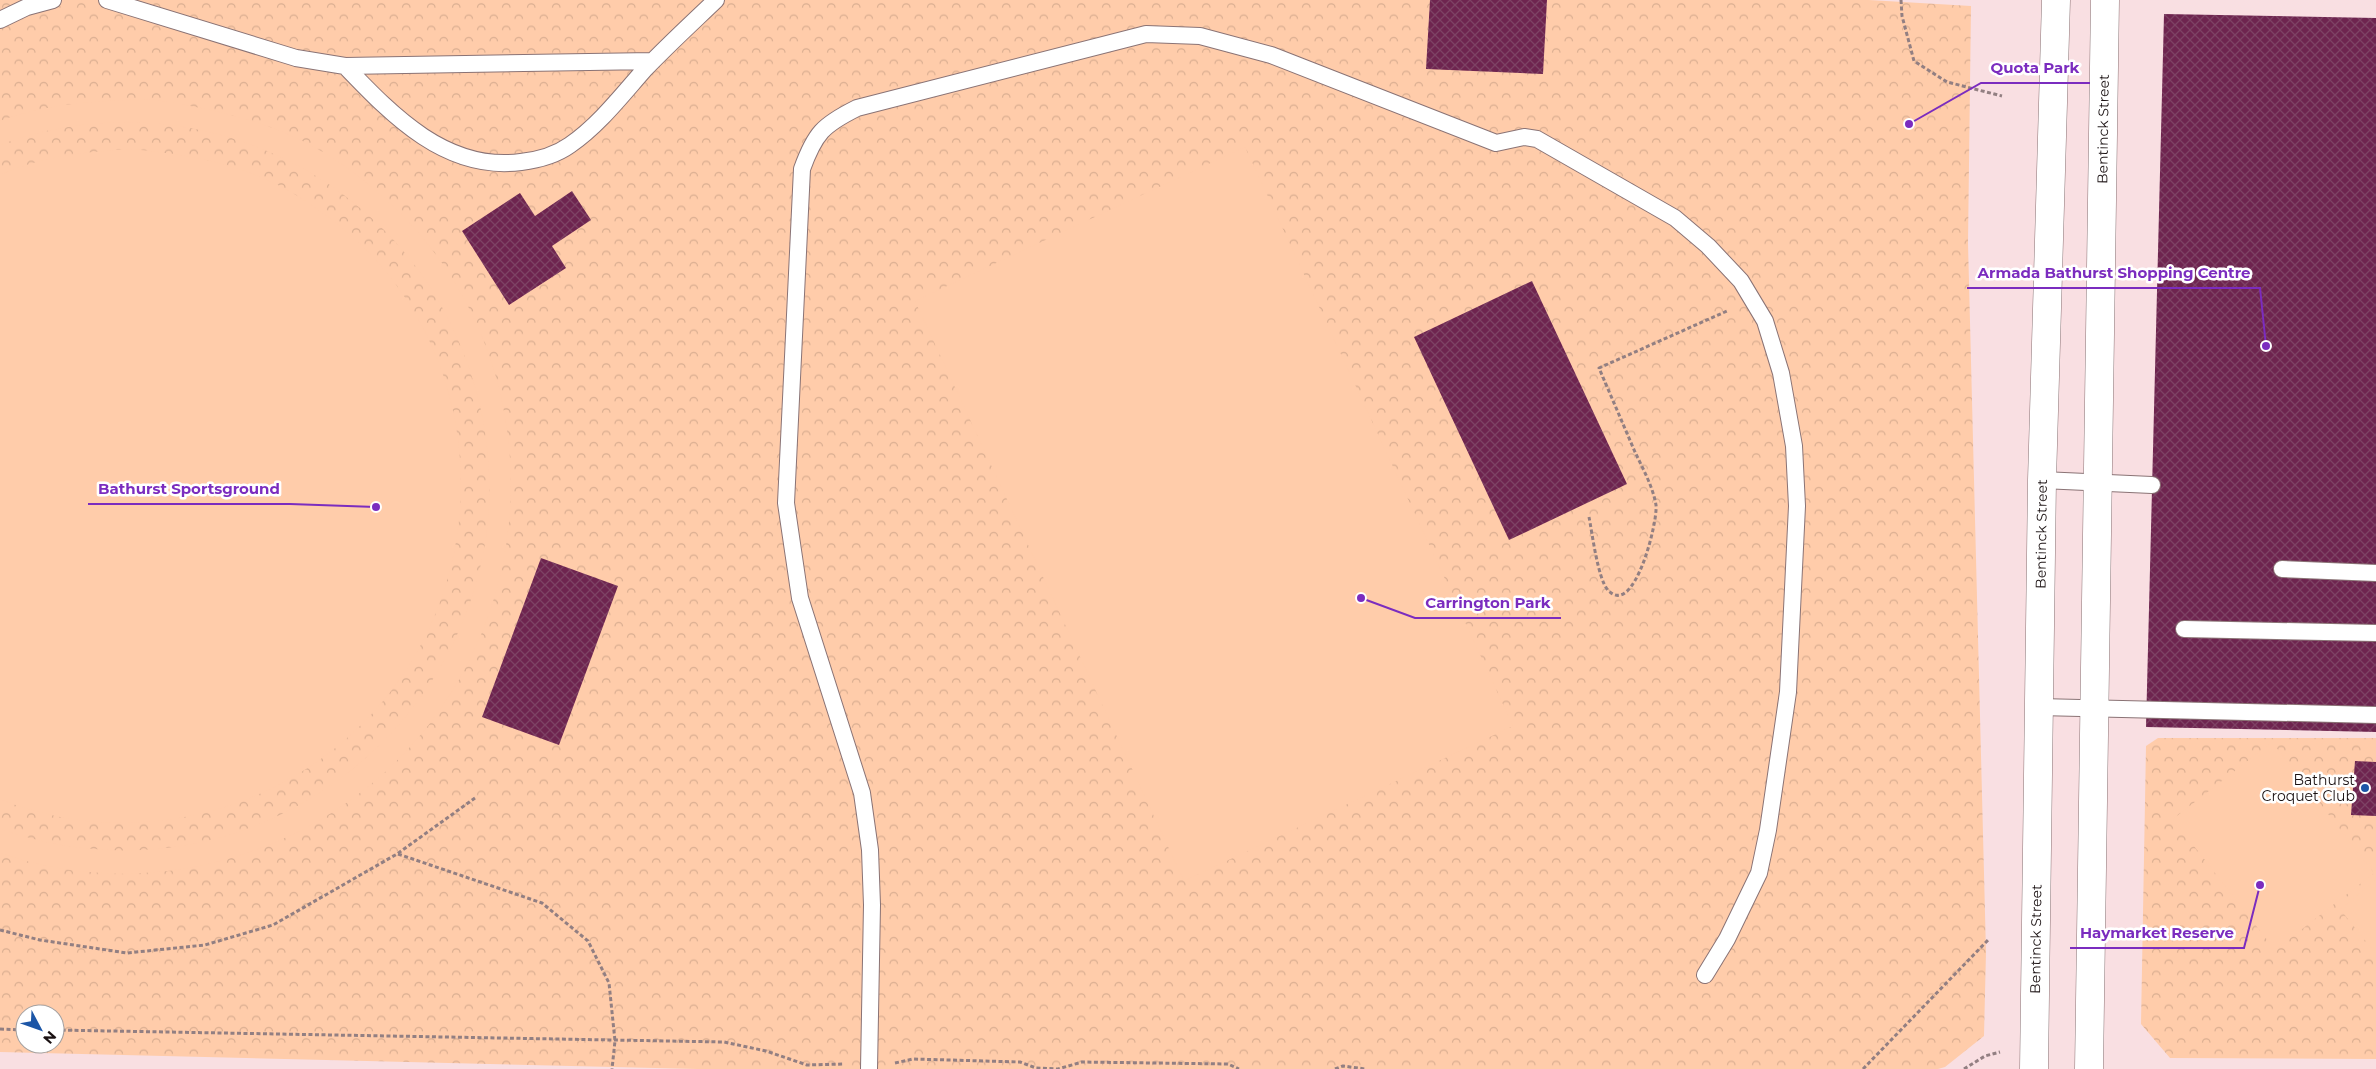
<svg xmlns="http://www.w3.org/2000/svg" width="2376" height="1069" font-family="Montserrat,sans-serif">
	<defs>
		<pattern id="park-crowns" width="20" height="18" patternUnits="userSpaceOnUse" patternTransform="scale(1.25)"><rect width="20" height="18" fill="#fca"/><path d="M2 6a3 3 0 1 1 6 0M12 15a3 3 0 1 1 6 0" fill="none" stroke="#daae91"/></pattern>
		<pattern id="building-cross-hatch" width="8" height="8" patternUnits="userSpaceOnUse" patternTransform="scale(1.25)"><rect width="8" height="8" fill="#6e244f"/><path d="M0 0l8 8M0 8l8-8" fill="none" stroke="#7d4264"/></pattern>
	</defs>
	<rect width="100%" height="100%" fill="#f9dfe2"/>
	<path fill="url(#park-crowns)" fill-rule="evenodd" d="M0,0H1869L1971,6L1968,243L1986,952L1984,1036L1945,1067L1938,1069H697L0,1052ZM25,1014H55V1044H25Z
		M2158,738H2376V1059L2170,1058L2141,1024L2146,746Z"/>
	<path fill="#fca" d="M149,99C214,109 274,121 331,157C606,334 556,747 247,853C168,880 79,881 0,853V829C306,935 590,628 455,333C421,257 361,197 287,160C198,116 93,110 0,145V121C48,103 98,101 149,99Z
		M1245,147L1513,726L1184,881L915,301Z
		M130,149C185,154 241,163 289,191C320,209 349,231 373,257C495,388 489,598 362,724C321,765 271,794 215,810C144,830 68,827 0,799V175C44,156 83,152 130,149Z
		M2272,742L2374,873L2275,950L2173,819Z
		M2376,880V954L2340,909Z"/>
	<path fill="url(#building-cross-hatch)" d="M1430,0H1547L1543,74L1426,69Z
		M2164,14L2376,18V732L2146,727Z
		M572,191L591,220L552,246L566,268L509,305L462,231L520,193L535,216Z
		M1532,281L1627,484L1509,540L1414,337Z
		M541,558L618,586L559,745L482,717Z
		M2355,761L2376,762V816L2351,815Z"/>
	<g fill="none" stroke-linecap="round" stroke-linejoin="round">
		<g stroke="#8a7375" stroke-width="18">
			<path id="service" d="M107,0L296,58L345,66L653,61
				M0,20L27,7L53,0
				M345,66C392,115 446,172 521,162C538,160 556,155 570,145C599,125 622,95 645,69C668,45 692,23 716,0
				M2042,480L2152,485
				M2282,569L2376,573
				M2184,629L2376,633
				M2039,707L2376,715
				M869,1069L872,905L870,850L862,793L800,598L786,503L802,169C815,133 823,125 857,108L1146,34L1200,36L1271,55L1496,143L1524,137L1537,139L1675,218L1708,246L1741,281L1765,321L1781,373L1794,446L1797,506L1788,692L1768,830L1759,873L1727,939L1705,975"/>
		</g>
		<g stroke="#8a7375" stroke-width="29">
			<g id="primary">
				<path id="s1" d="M2034,1069L2042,480L2056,0"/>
				<path id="s2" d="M2089,1069L2105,0"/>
			</g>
		</g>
		<path stroke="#927f82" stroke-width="3" stroke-dasharray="4 2.5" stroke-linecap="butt" d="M1901,0L1902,16L1914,61L1947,82L2002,96
			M1589,517C1592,532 1598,580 1608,590C1634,619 1658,522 1656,505C1653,487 1643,469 1635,452C1623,424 1611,396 1599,368L1727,311
			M398,854L542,903L588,941L609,983L615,1041L612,1069
			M0,930L40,940L127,953L205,945L273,925L397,854L475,798
			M0,1029L25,1030
			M55,1030L724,1042L766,1051L807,1065L844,1064
			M895,1063L913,1059L1020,1062L1036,1068L1058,1069L1082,1062L1228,1064L1239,1069
			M1335,1069L1343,1066L1365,1069
			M1863,1069L1989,939
			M1964,1069L1985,1056L2000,1052"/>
		<use href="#service" stroke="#fff" stroke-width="16"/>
		<use href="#primary" stroke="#fff" stroke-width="28"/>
	</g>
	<circle fill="#1c56a7" stroke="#fff" stroke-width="2" cx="2365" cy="788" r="5"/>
	<g text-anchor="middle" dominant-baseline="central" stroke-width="5" stroke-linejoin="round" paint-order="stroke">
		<g font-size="14" fill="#1a1112" stroke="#fff">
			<text stroke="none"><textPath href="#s2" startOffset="940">Bentinck Street</textPath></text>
			<text stroke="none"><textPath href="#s1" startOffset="535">Bentinck Street</textPath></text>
			<text stroke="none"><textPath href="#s1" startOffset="130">Bentinck Street</textPath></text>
		</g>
		<g font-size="14" fill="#1a1112" stroke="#fff" text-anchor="end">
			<text x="2355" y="780">Bathurst<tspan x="2355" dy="16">Croquet Club</tspan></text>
		</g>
	</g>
	<path fill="none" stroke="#7b2cbf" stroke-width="2" d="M1909 124L1981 83H2090M2266 346L2260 288H1967M376 507L290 504H88M1361 598L1415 618H1561M2260 885L2244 948H2070"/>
	<g fill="#7b2cbf" stroke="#fff" stroke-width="2">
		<circle cx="1909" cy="124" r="5"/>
		<circle cx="2266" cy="346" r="5"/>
		<circle cx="376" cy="507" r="5"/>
		<circle cx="1361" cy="598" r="5"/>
		<circle cx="2260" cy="885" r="5"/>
	</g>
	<g font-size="15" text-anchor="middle" font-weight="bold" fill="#7b2cbf" stroke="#fff" stroke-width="5" stroke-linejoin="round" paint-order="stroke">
		<text x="2035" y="73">Quota Park</text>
		<text x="2114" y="278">Armada Bathurst Shopping Centre</text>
		<text x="189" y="494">Bathurst Sportsground</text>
		<text x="1488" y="608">Carrington Park</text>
		<text x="2157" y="938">Haymarket Reserve</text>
	</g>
	<g transform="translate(40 1029) rotate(131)"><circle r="24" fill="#ffffff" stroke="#a3a0a0"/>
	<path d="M0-4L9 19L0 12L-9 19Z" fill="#1c56a7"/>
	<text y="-8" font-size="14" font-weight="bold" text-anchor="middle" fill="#1a1112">N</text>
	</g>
</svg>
